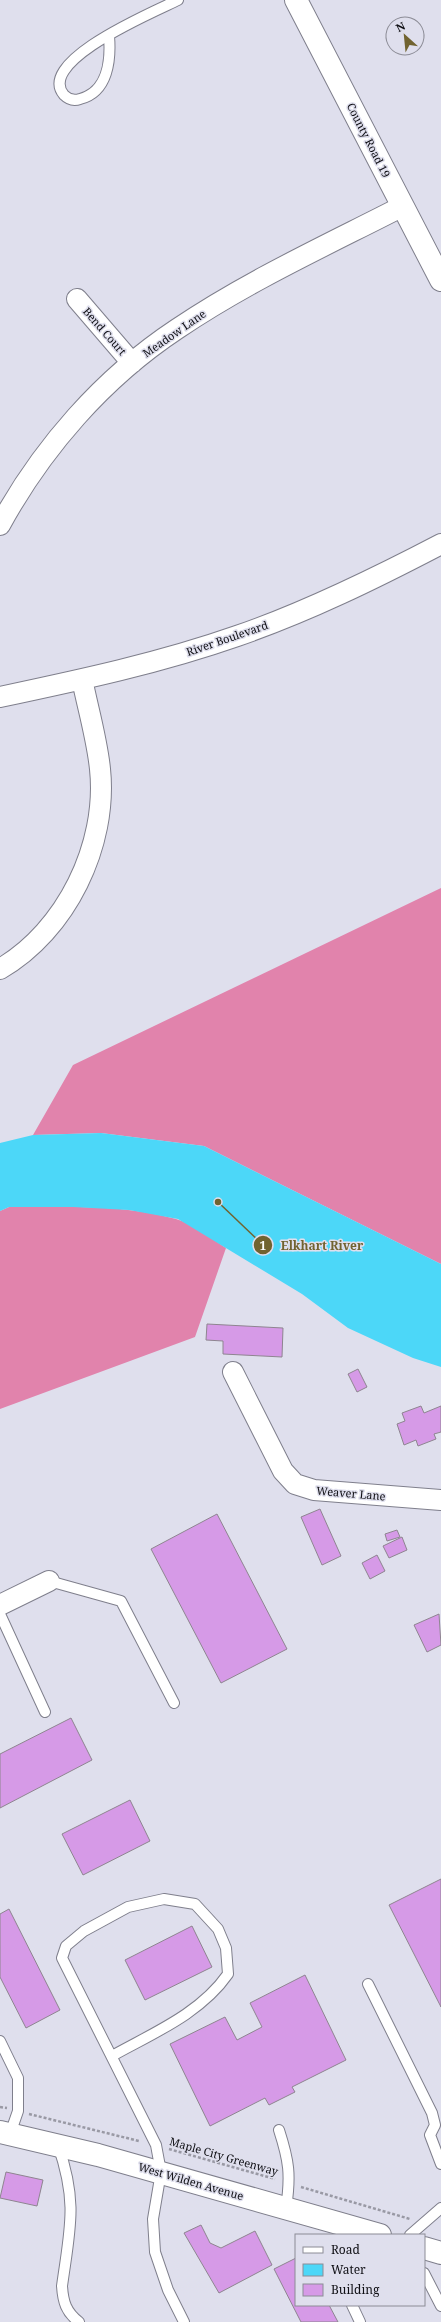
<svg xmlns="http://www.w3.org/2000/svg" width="441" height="2322" font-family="'Noto Serif',serif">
	<rect width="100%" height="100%" fill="#dfdfed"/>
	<path fill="#e183ac" d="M441,888V1264L204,1146L101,1133L33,1135L73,1065Z
		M9,1207C64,1207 123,1204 176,1219C191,1223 212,1239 226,1248L195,1337L0,1409V1211Z"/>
	<path fill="#4cd7f8" d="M101,1133L204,1146L441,1264V1367L413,1358L348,1328L302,1294L178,1219L129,1210L73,1207H9L0,1211V1143L33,1135Z"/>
	<path fill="#d69ae7" stroke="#8e8590" d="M207,1324L283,1328L282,1357L223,1354V1341L206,1340Z
		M358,1369L367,1387L357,1392L348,1374Z
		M421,1406L424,1413L441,1406V1432L434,1434L436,1439L418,1446L416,1440L404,1445L397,1424L405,1421L402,1413Z
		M320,1509L341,1556L322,1565L301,1517Z
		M217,1514L287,1649L221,1683L151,1549Z
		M397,1530L400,1537L387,1541L385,1534Z
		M402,1537L407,1550L389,1558L383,1546Z
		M377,1555L385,1571L370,1579L362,1563Z
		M439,1614L441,1645L427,1652L414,1625Z
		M71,1718L92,1760L0,1808V1754Z
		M130,1800L150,1841L83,1875L62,1834Z
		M441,1879V2007L389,1905Z
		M9,1909L60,2010L26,2028L0,1977V1914Z
		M192,1926L212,1967L145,2000L125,1960Z
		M305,1975L346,2060L292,2087L295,2092L269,2105L265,2098L210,2126L170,2044L225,2017L237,2040L262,2027L250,2003Z
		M6,2172L43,2180L37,2206L0,2198Z
		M201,2225L210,2243L221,2248L255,2231L272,2265L219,2293L184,2233Z
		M296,2258V2305H329L338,2322H301L274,2269Z"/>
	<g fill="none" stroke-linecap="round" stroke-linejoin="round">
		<g stroke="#7f7f8c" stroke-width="12">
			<path id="service" d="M109,36C111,60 108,92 80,99C74,101 69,100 64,95C35,61 156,11 178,0
				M49,1581L121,1601L174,1703
				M0,1614L45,1712
				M368,1984L432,2113L435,2125L430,2135L441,2164
				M0,2041L18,2078V2111L10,2134
				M112,2056C153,2033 200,2014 228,1974L226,1948L218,1929L195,1904L164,1899L128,1907L84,1931L66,1946L62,1958L156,2145L161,2172L153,2219L155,2252L168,2290L184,2322
				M279,2130C289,2161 291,2175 286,2208
				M58,2145C78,2203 70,2228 62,2286C63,2302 66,2312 79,2322
				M410,2235L441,2208
				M424,2273L441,2306
				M352,2305L360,2322"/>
		</g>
		<g stroke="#7f7f8c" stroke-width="22">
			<path id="minor" d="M77,299L132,363
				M0,525C42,448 103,378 177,329C248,281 327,245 403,206
				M0,697C80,680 160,663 237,636C307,612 376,578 441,544
				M0,969C66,931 108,845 100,769C97,739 88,709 82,679
				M233,1372L283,1471L295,1484L314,1490L441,1500
				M0,1605L49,1581"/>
		</g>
		<g stroke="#7f7f8c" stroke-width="24">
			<path id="tertiary" d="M296,0L441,280
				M0,2132L98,2155L380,2235
				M424,2248L441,2253"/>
		</g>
		<path stroke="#9999a4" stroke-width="2.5" stroke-dasharray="3 2" stroke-linecap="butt" d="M0,2107L7,2108
			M29,2114L139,2141
			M169,2149L275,2179
			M301,2187L410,2219"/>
		<use href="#service" stroke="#fff" stroke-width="10"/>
		<use href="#minor" stroke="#fff" stroke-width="20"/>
		<use href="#tertiary" stroke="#fff" stroke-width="22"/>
	</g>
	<g text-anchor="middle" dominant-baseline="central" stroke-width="3" stroke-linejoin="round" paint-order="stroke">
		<g font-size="11" fill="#0f0f14" stroke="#dfdfed">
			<text transform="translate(369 140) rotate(63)">County Road 19</text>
			<text transform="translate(105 331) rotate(49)">Bend Court</text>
			<text transform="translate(174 333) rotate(-35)">Meadow Lane</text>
			<text transform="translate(227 638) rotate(-19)">River Boulevard</text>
			<text transform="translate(351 1493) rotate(5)">Weaver Lane</text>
			<text transform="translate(224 2156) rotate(16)">Maple City Greenway</text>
			<text transform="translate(191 2181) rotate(16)">West Wilden Avenue</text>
		</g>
	</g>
	<path fill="none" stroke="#716330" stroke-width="1.5" d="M218 1202L263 1245"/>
	<g fill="#716330" stroke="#dfdfed" stroke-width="1.5">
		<circle cx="218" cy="1202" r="4"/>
		<circle cx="263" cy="1245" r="10"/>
	</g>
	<g font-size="12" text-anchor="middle" font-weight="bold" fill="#fff">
		<text x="263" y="1250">1</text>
	</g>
	<g font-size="12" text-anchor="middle" font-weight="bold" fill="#716330" stroke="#dfdfed" stroke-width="3" stroke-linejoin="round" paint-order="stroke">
		<text x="322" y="1250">Elkhart River</text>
	</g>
	<rect x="295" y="2234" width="130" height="72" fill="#dfdfed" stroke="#8c8c96"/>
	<rect x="303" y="2247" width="20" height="6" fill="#ffffff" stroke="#8c8c96"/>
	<text x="331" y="2254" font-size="12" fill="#0f0f14">Road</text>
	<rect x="303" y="2264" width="20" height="12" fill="#4cd7f8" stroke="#8c8c96"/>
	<text x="331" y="2274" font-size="12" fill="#0f0f14">Water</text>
	<rect x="303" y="2284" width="20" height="12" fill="#d69ae7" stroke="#8c8c96"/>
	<text x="331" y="2294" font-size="12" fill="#0f0f14">Building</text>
	<g transform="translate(405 36) rotate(333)"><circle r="19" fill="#dfdfed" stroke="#8c8c96"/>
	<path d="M0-3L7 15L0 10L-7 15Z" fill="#716330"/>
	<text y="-6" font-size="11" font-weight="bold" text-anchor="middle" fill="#0f0f14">N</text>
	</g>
</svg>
